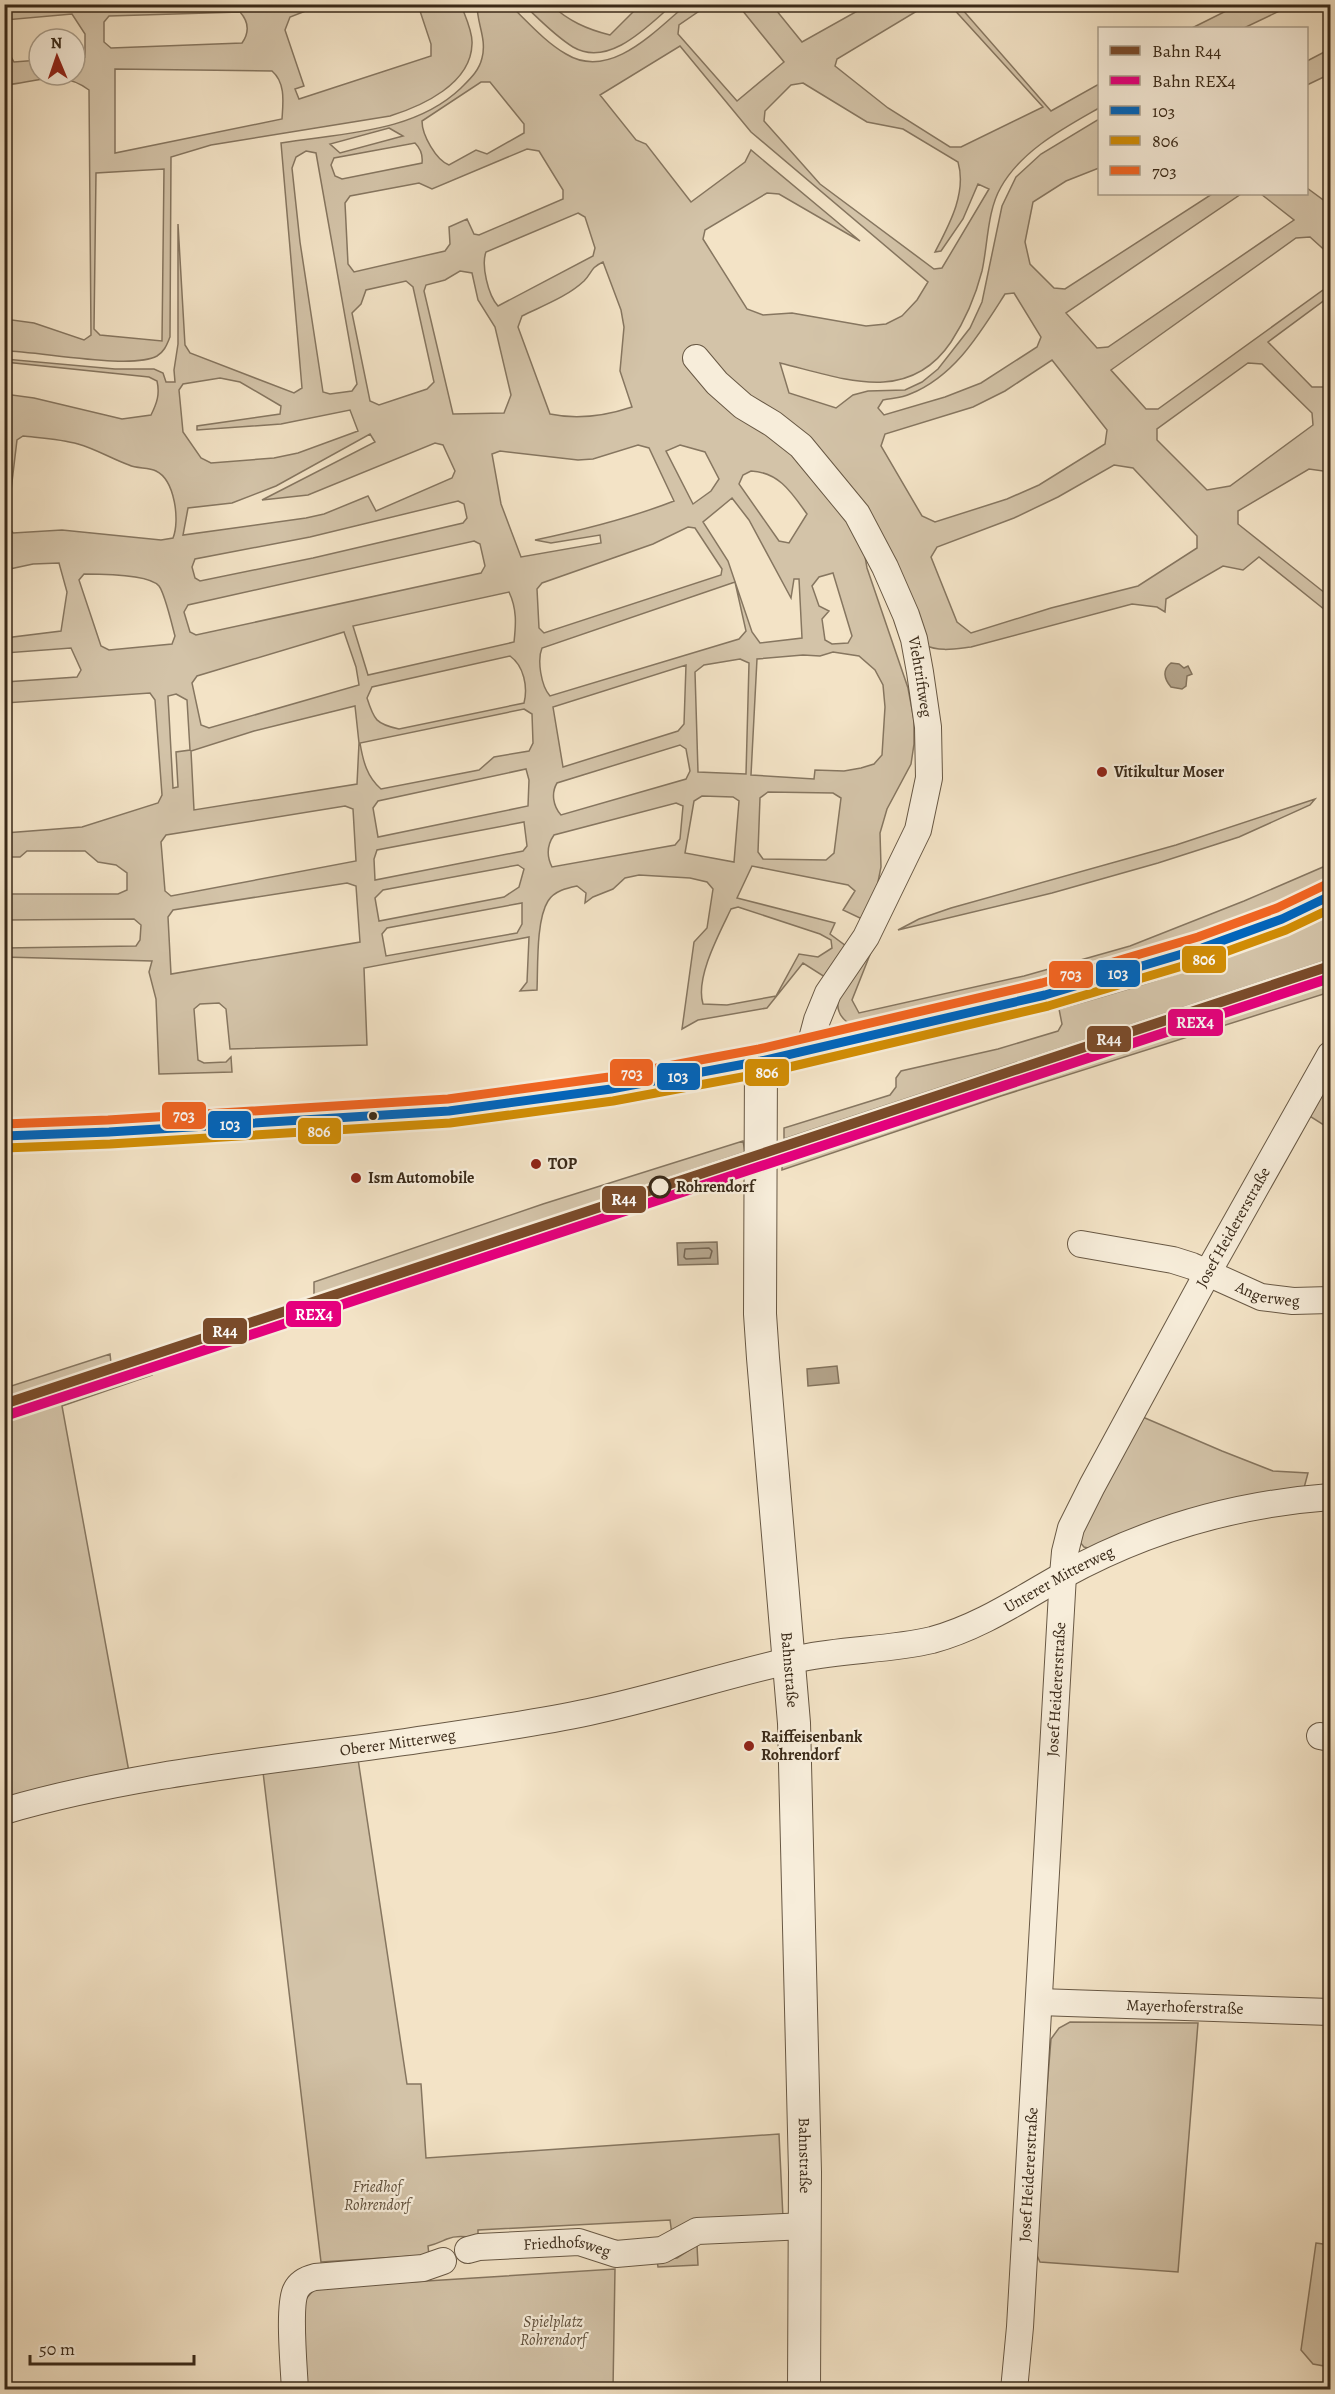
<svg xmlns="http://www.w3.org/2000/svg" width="1335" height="2394" font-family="Alegreya,serif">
	<rect width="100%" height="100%" fill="#f3e3c6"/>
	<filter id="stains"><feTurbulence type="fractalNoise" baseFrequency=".00333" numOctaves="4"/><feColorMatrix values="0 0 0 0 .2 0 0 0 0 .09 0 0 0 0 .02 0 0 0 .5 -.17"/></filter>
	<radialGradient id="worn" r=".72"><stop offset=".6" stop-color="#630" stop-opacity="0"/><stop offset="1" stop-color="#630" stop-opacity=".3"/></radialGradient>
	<path fill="#d3c3a8" stroke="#867660" stroke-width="1.5" fill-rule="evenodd" d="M71,4L79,7L80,4L321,5L290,17L285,30L304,86L295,89L299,99L431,56V44L418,5H461C465,16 473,32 472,44C471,84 422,106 390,116L211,145L171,157L170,337C167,344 165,351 157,356C131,370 38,351 5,351V319L34,323L84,340L91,335L89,90C62,69 36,82 5,85V46L14,62L39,60V75H75V58L85,57V34L72,14L5,20V8L18,4ZM240,12C249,22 249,33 242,43L111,48L104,42V22L109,16ZM115,69L272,71C286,83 283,103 282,119L115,153ZM164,169L162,341L100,335L94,329L96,173Z
		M1240,4L1292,5L1244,28H1192Z
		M477,5H510C527,21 545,42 566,54C610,81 655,31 686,5H708L679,25L678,34L737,101L784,62L738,5H772L802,42L868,5H927L837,59L835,66L888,108L950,147H961L1043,107L950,5H966L961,8L1051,111L1099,84V108C1064,128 1022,150 1001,187C987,211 988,244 982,271C975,298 966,319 951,342C908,406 842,378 780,363L789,393L836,408L853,395L868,391L905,390L922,382L938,369L970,328L982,302L1002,206L1016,177L1041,154L1099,119V168L1066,181L1033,202L1025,242L1030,264L1054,288L1065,289L1212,194H1241L1066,313L1097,348L1108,347L1294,220L1261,194H1306L1307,188L1330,205V255L1310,237L1296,238L1111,370L1146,409H1158L1330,285V296L1268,342L1312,387H1324L1330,379V472L1309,469L1238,511V524L1330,597V614L1259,557L1243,570L1223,566L1166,599L1165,612L1157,607L1132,604L971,647C954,649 940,652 924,645L911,596L868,507L862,539L867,568L908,688L914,720V744L911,764L887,809L880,833L881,867L877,887L862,919L843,910L855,891L848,885L752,866L737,898L835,923L830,934L850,949L828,979L803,963L767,1008L698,1020L682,1029L694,942L707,928L713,889L707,882L690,878L639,875L625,878L613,889L593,897L585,903L586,893L577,886C567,888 554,891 548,901C536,920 538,967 537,990L520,991L527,982L529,937L364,968L367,1045L230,1049L226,1009L219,1003L200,1004L194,1009L198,1060L204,1063L226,1062L231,1057L232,1072L159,1074L156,999L149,972L152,961L4,957L5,948L136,946L140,940L141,925L134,919L5,920V894H118L127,890V873L116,865L98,862L85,851H27L20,857H5V833L82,827L158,803L162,795L155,700L150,693L5,703V682L77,677L81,670L71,648L5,653V638L61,631L67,592L59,563L33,564L5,570V454L11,429L5,420V394L34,398L122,419L151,415C157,403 160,394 157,381L149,377L5,362V359L115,369H154L163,373L166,382H175L174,370L178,344V224L185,345L190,353L294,393L302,388L281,143C342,133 414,133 461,88C470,79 479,71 482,58C487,39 477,24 477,5ZM680,46L751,132L928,282L917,300L902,316L886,324L866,326L792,313L763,315L747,309L703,239L705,230L767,193L779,194L860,241L751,150L745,162L691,202L646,144L636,140L600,95ZM481,82H490L524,124V133L487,154L476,150L449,165C436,160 422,135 422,121ZM803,83L867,122L903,129L958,162C967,193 949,225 935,252L941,251L963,219L978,184L989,189L942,268L934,269L820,184L764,121L765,111L791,85ZM389,128L403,136L340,153L330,144ZM415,143C421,149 423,155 422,163L342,179L335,176L331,165L334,158ZM527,149L539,151L563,190V199L479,235L474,234L467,219L449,227L450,244L445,251L354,272L348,264L345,203L350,196L419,183L432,189ZM306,151L316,153L357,384L352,391L330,394L323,392L300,242L292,168L296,157ZM578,213L585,217L595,248L593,256L498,306C488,295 481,265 486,252ZM603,262L621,310L624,327L620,371L632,407C605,416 578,420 550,414L518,327L522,316C542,306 567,297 584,281C592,273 590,268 603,262ZM460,271L472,273L478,300L495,327L511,395L504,413L453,414L424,291L426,285L445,280ZM406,281L413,287L434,382L427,389L379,405L370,401L352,313L361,304L366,290ZM1014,293L1041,337L1037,347L981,383L945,397L884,415L878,408L883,400C892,398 902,398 910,394C955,376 980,333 1005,294ZM1052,360L1107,430L1105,444L1039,485L1007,499L935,522L922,516L881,446L885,434L973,407L1005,391ZM1248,363L1262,364L1312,413L1313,425L1230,486L1207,490L1157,440V429ZM220,378L240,382L281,406L280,414L197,426V430L281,424L350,410L358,431L298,453L274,458L211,463L201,458L183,432L179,390L183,384ZM370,434L375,442L262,500L308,495L435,443L443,445L455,471L452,478L376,511L368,496L324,514L306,518L183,535L188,508L232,503L276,486ZM23,436C41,438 61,439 78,444C96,449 112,459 129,465C137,469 148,467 156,471C175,480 180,521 173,538L161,540L62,530L13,533L7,524L17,440ZM638,445L649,448L674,501C628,519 583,530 535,540L551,543L600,535L601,543L521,557L501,504L492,454L500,451L578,460L593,459ZM680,445L705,452L719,479L711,491L693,504L666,451ZM1114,465L1133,468L1197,536V548L1138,586L1051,608L971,633L957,622L931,557L937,547L1014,518L1058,497ZM751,471C779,472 792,493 807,514L789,543L779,541L739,484L743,475ZM732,498L749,520L791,598L794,579H799L802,638L760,643L752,632L728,561L703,522ZM458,501L464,504L467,518L463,523L313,558L200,581L195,578L192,567L195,559L310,537ZM688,527L695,528L722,569L721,575L544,633L539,628L537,589L542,583L653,544ZM474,541L480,544L485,566L481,573L196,635L190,632L184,612L188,605ZM833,573L852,636L848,643L832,644L825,640L822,619L829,611L819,606L812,586L819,577ZM84,574C99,574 149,574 159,586C165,594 172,625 175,636L172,644L109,650L101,646L79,580ZM735,582L746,631L739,639L550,696C541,686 537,660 542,648ZM509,592C517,609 516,624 514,642L368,675L353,626ZM344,632L356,667L359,685L209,728L201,725L192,683L197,676ZM833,652L859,656L875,670L883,685L885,707L882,755L874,764L861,768L844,771L815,770L814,779L751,775L757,659L803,655L820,656ZM510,656C524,666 528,687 524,703L399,729C376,724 374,720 367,698L372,687ZM740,659L749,663L746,774L698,772L695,672L704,665ZM686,665L684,724L678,731L563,767L553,707ZM176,694L187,700L190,750L176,752L178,787L173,788L168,696ZM355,706L359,743L357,784L194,810L191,751L254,731ZM524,709L532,714L533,743L529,751L494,757L479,770L381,789C367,777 363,761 360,743ZM680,745L686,749L690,771L686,779L561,815C553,806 551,793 557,783ZM526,769L529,780L528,806L378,837L373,808L378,801ZM768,792L833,793L841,798L834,853L826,860L763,859L758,852L760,798ZM702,796L733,797L739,801L734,862L685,853L694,801ZM676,803L683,806L680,839L675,845L552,867C546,855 547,845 554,835ZM345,806L353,809L356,861L171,896L165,891L161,842L166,835ZM524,822L527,846L523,851L375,880L374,859L377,850ZM518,865L524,869L519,887L504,897L379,921L375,898L383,890ZM347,883L356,886L360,942L171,974L168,917L173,910ZM522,903V924L517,933L386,956L382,934L387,928ZM738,907L820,934L831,940L832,948L818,957L799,954L776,996L727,1005L703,1004C695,978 719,934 731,909Z
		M524,5H551C569,21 586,29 610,35L640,5H672C648,26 609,68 573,47C555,36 539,19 524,5Z
		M1330,49V74L1307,85V61Z
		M1315,799L1310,805L1239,837L1158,863L1052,893L898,930L919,919L951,908L1176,845Z
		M1330,864V882L1199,935L1042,981L861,1022H847C820,1001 859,966 873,947L852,1000L859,1013L1024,976L1130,946L1244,901Z
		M1330,913V959L784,1139V1128L890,1095L896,1087V1078L901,1071L998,1049L1058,1031L1062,1024L1059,1009C1152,983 1243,955 1330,913Z
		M1330,974V992L1001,1096L782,1170V1154Z
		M1330,1055V1129L1300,1110Z
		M743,1141L745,1152L314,1296V1282L543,1204Z
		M110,1354L111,1363L5,1399V1388Z
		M149,1364L152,1375L62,1406L129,1772L4,1801V1412Z
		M1138,1415L1222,1451L1273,1471L1308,1473L1304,1488L1092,1549L1084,1547L1079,1541L1080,1531Z
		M358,1759L407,2084H421L426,2158L779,2134L783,2218L672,2235L670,2220L478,2230V2238C468,2237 457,2235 447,2239C440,2242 437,2244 428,2246L429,2255L321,2262L263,1772Z
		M1070,2022L1198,2023L1178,2272L1040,2262L1034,2249L1051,2039L1059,2028Z
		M1316,2243L1330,2245V2367L1313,2364L1301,2350Z
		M697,2245L698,2265L658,2267L657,2260L677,2258Z
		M615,2269L613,2389H303L301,2305L315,2288Z"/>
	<path fill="#b4a48b" stroke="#83735d" stroke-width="1.5" d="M1171,663L1179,664L1184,668L1188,666L1192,674L1187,676L1186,686L1182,689L1171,687C1164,679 1162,670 1171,663Z
		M717,1242L718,1264L678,1265L677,1243Z
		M837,1366L839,1383L808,1386L807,1369Z"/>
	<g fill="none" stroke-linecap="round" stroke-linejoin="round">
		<path stroke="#766652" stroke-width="1.5" d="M709,1248L712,1251L710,1258L686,1259L684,1257L685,1249Z"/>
		<g stroke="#685844" stroke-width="28">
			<g id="minor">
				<path id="s1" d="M696,358L717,383L743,406L773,424L801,446L857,514L885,567L906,615L914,639L920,672L928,727L929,778L918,830L866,937L828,993L817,1020L809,1050"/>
				<path id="s2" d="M1081,1244L1173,1260L1192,1266L1261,1297L1293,1301L1330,1300"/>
				<path d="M1320,1736L1330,1738"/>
				<path id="s3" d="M4,1811C134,1773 271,1761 405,1742C466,1733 528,1725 589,1712C661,1697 731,1673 802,1658C845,1649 890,1650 932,1640C980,1627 1019,1600 1062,1576C1145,1530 1236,1504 1330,1497"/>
				<path id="s4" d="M1039,2002L1330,2012"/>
				<path id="s5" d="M468,2250L479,2247L579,2242L616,2254L662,2250L697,2231L806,2226"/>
				<path d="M295,2390C294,2369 288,2305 296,2290C300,2282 307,2279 315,2277L423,2268L443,2261"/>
				<path id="s6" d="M1014,2390L1020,2327L1063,1575L1065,1552L1071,1528L1092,1486L1207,1274L1330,1055"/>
			</g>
		</g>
		<g stroke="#685844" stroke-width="34">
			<g id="tertiary">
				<path id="s7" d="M761,1061L760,1314L763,1358L794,1723L805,2172L804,2390"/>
			</g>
		</g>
		<g stroke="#392918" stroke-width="35">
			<path id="primary" d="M4,1136L109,1132L449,1111L611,1089L761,1061L1045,995L1202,948L1282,919L1330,896"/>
		</g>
		<use href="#minor" stroke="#f7edda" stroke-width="26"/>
		<use href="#tertiary" stroke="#f7edda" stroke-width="32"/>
		<use href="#primary" stroke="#f3e3c6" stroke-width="33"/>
		<g stroke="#f7edda" stroke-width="14">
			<path id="bus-1" d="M4,1136L109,1132L449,1111L611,1089L761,1061L1045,995L1202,948L1282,919L1330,896"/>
		</g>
		<g stroke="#f7edda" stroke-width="14">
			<path id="bus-2" d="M4,1148L110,1144L450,1123L613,1101L764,1073L1048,1006L1206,959L1286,930L1330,909"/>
		</g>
		<g stroke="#f7edda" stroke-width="14">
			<path id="bus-3" d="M4,1124L108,1120L448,1099L609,1077L759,1049L1042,983L1198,937L1277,908L1325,885"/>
		</g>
		<use href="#bus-1" stroke="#0065bd" stroke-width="9"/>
		<use href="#bus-2" stroke="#d18d05" stroke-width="9"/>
		<use href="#bus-3" stroke="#f26522" stroke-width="9"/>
		<g stroke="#f7edda" stroke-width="15">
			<path id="rail-1" d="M4,1404L1330,966"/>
		</g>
		<g stroke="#f7edda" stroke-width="15">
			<path id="rail-2" d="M8,1415L1330,978"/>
		</g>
		<use href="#rail-1" stroke="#7a4b2a" stroke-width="10"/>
		<use href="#rail-2" stroke="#e5007d" stroke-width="10"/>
	</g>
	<g fill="#8f2418" stroke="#f7edda" stroke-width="2">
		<circle cx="1102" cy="772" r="6"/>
		<circle cx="536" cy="1164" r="6"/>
		<circle cx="356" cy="1178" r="6"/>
		<circle cx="749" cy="1746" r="6"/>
	</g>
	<circle fill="#392918" stroke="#f7edda" stroke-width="2" cx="373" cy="1116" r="5"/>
	<circle fill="#f7edda" stroke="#392918" stroke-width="3" cx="660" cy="1187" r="10"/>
	<g text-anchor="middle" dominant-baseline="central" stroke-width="4.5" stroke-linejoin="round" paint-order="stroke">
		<g font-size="16" fill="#392918" stroke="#f7edda">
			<text stroke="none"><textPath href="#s1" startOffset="402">Viehtriftweg</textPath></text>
			<text stroke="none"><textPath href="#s6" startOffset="1206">Josef Heidererstraße</textPath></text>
			<text stroke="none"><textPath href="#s2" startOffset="195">Angerweg</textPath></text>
			<text stroke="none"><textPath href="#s3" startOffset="1086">Unterer Mitterweg</textPath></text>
			<text stroke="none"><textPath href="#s7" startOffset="610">Bahnstraße</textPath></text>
			<text stroke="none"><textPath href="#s6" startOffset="702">Josef Heidererstraße</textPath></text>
			<text stroke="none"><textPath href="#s3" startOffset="400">Oberer Mitterweg</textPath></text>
			<text stroke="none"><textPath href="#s4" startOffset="146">Mayerhoferstraße</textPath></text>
			<text stroke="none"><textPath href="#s7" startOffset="1096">Bahnstraße</textPath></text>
			<text stroke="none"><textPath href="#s6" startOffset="216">Josef Heidererstraße</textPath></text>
			<text stroke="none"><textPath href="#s5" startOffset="100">Friedhofsweg</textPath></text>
		</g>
		<g font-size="16" font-weight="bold" fill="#392918" stroke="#f7edda" text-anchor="start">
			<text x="1114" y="772">Vitikultur Moser</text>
			<text x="548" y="1164">TOP</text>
			<text x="368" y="1178">Ism Automobile</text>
			<text x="761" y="1737">Raiffeisenbank<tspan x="761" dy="18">Rohrendorf</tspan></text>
		</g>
		<g font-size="16" font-weight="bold" fill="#392918" stroke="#f7edda" text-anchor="start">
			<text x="676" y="1187">Rohrendorf</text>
		</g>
		<g font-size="16" font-style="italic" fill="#60503c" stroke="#f7edda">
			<text x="377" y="2187">Friedhof<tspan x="377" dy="18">Rohrendorf</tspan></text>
			<text x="553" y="2322">Spielplatz<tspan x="553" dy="18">Rohrendorf</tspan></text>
		</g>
	</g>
	<g stroke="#f7edda" stroke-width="2">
		<rect x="1181" y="945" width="46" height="29" rx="6" fill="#d18d05"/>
		<rect x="1095" y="959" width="46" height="29" rx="6" fill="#0065bd"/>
		<rect x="1048" y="960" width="46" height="29" rx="6" fill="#f26522"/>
		<rect x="1167" y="1008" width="57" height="29" rx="6" fill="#e5007d"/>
		<rect x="1086" y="1025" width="46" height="28" rx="6" fill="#7a4b2a"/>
		<rect x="744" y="1058" width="46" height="29" rx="6" fill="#d18d05"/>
		<rect x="609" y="1058" width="45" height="29" rx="6" fill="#f26522"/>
		<rect x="656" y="1062" width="45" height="29" rx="6" fill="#0065bd"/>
		<rect x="161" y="1101" width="46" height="29" rx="6" fill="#f26522"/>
		<rect x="207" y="1110" width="45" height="29" rx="6" fill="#0065bd"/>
		<rect x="297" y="1117" width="45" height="28" rx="6" fill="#d18d05"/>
		<rect x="601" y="1185" width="46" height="29" rx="6" fill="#7a4b2a"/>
		<rect x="285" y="1300" width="57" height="28" rx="6" fill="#e5007d"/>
		<rect x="202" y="1317" width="46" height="28" rx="6" fill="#7a4b2a"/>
	</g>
	<g font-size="16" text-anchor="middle" font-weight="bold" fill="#fff">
		<text x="1204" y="965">806</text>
		<text x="1118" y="979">103</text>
		<text x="1071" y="980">703</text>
		<text x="1195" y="1028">REX4</text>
		<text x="1109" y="1045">R44</text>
		<text x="767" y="1078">806</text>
		<text x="632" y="1079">703</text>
		<text x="678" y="1082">103</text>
		<text x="184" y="1121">703</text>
		<text x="230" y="1130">103</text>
		<text x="319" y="1137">806</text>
		<text x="624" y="1205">R44</text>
		<text x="314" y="1320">REX4</text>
		<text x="225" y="1337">R44</text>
	</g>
	<rect width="1335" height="2394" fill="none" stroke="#f3e3c6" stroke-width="24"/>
	<rect x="6" y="6" width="1323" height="2382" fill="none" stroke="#392918" stroke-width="3"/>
	<rect x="12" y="12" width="1311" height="2370" fill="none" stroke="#392918" stroke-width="1.5"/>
	<rect x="1098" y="27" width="210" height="168" fill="#f7edda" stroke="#ab9f8c" stroke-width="1.5"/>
	<rect x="1110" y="46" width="30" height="9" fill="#7a4b2a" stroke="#ab9f8c" stroke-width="1.5"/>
	<text x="1152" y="57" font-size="18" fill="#392918">Bahn R44</text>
	<rect x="1110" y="76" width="30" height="9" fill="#e5007d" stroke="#ab9f8c" stroke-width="1.5"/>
	<text x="1152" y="87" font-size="18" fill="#392918">Bahn REX4</text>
	<rect x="1110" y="106" width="30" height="9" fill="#0065bd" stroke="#ab9f8c" stroke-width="1.5"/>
	<text x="1152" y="117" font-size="18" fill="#392918">103</text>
	<rect x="1110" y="136" width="30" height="9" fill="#d18d05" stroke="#ab9f8c" stroke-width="1.5"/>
	<text x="1152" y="147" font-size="18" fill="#392918">806</text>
	<rect x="1110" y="166" width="30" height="9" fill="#f26522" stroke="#ab9f8c" stroke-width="1.5"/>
	<text x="1152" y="177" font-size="18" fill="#392918">703</text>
	<g transform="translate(57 57) rotate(358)"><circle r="28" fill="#f7edda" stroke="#ab9f8c" stroke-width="1.5"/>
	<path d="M0-4.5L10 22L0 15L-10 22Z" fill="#8f2418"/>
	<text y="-9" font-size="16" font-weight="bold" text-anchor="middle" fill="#392918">N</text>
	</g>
	<path d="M30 2355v9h164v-9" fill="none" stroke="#392918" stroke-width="3"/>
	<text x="39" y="2355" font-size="18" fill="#392918" stroke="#f7edda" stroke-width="4.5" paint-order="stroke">50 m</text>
	<rect width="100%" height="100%" filter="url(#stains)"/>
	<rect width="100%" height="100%" fill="url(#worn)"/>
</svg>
